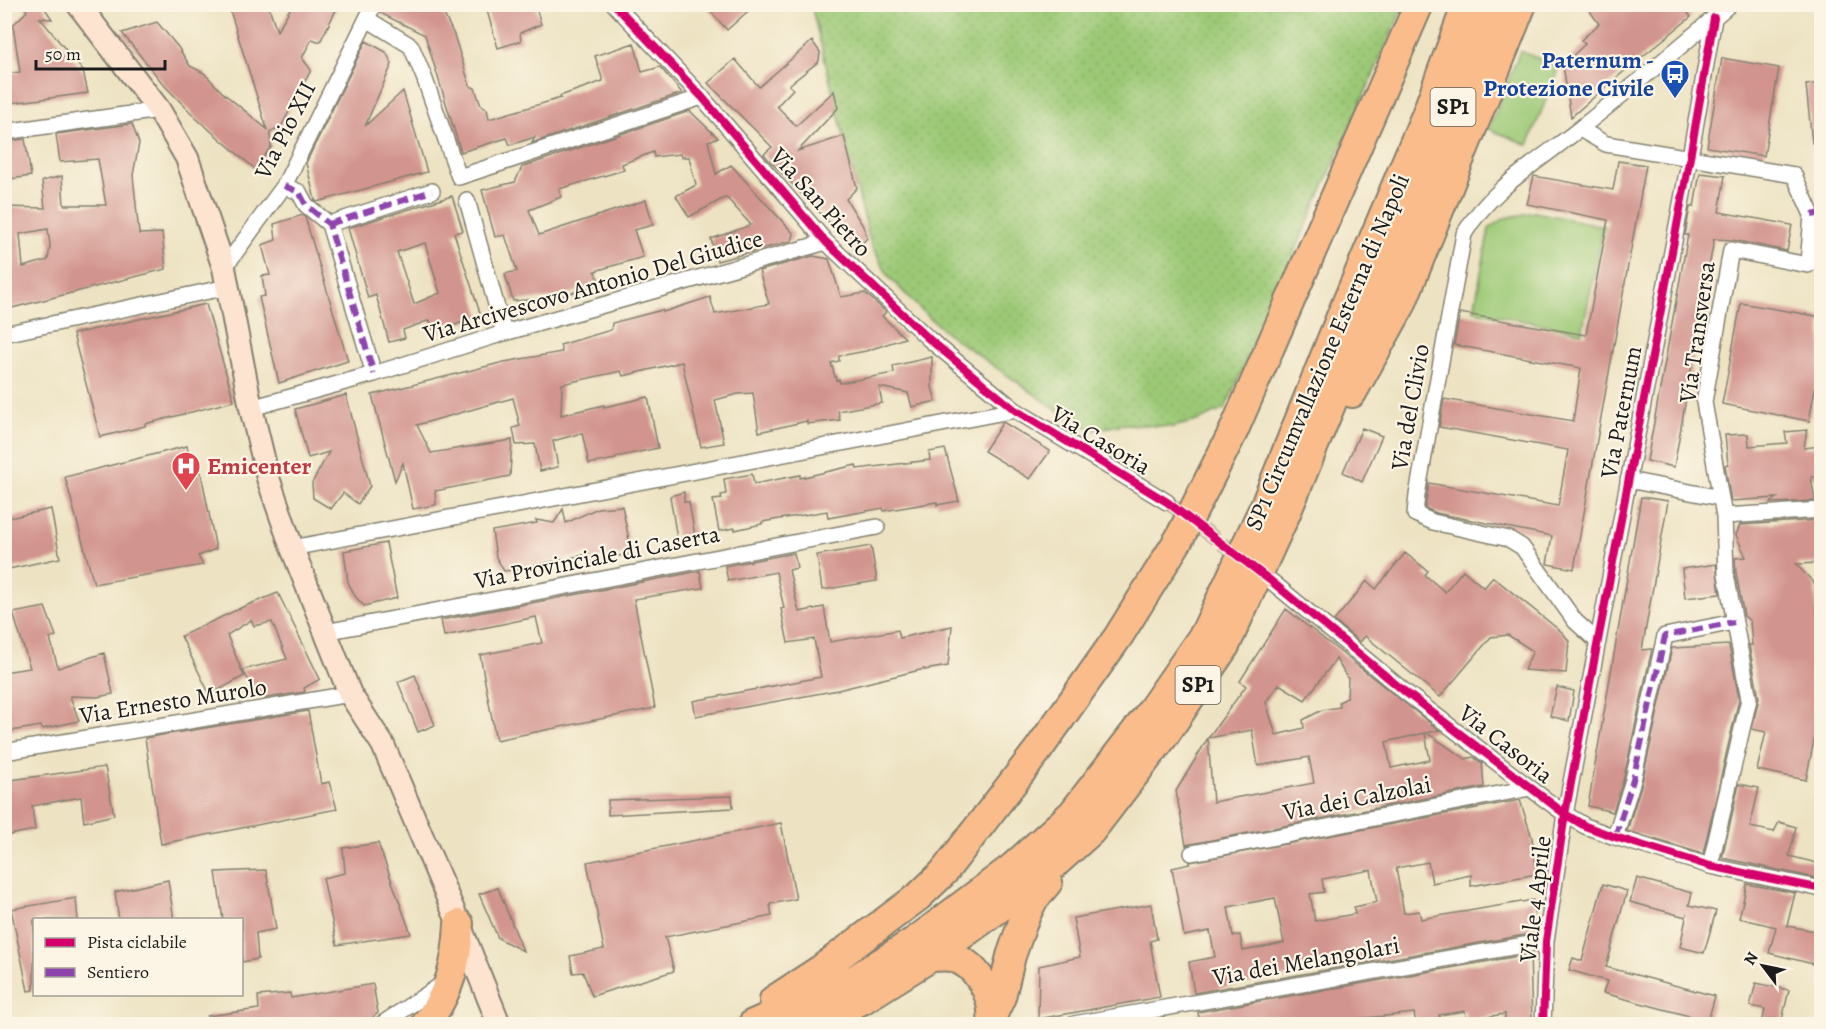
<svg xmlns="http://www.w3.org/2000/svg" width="1826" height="1029" font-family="Alegreya,serif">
	<defs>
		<pattern id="grass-dots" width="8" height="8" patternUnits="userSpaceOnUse" patternTransform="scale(1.5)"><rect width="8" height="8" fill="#9cc976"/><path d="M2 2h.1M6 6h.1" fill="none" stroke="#86ac66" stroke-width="1.8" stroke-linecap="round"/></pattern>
	</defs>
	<rect width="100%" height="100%" fill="#fcf5e5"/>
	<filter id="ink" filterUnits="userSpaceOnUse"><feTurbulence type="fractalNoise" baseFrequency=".0167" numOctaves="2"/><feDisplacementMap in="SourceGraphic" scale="12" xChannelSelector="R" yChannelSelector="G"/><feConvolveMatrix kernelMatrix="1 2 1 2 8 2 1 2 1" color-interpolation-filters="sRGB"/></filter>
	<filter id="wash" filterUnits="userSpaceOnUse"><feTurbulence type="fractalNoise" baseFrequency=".008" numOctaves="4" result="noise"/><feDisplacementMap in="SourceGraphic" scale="24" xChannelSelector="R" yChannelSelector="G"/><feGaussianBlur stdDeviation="1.35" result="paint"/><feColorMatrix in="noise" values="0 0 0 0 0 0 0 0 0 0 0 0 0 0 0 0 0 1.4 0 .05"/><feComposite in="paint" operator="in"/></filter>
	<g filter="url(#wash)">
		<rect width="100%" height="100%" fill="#ede3c3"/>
		<path fill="url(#grass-dots)" stroke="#5c7249" stroke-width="1.5" d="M811,5H1404L1225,409L1197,421L1173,427L1124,424L1094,430L1073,421L948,334L924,313L889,277L871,245Z"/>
		<path fill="#9cc976" stroke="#5c7249" stroke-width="1.5" d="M1520,51L1559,67L1528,145L1489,129Z
			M1535,212L1604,226L1582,332L1474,311L1489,229L1505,218Z"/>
		<g id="blocks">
			<path fill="#d2948e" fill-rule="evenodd" d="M23,4H42L52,19L40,18L83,71L88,93L4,104V74L20,72L13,25L27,11Z
				M228,4H268L277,31L293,4H339L320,42L312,39L302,58L311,70L282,125L270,133L271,147L255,169L198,120L164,85L122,33L157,22L178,47L190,66L204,73L222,92L267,129Z
				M384,4H439L454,35L470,86L475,88L481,106L487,109L489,119L561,98L560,96L603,81L595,56L634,43L642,72L660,67L682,93L532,143L535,137L510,145L507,138L461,152L425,35L380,13Z
				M485,4H535L541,24L520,33L521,41L498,48Z
				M704,4H756L727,30Z
				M1585,4H1681L1691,17L1616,78L1571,117L1563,65L1585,44L1581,40L1599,24Z
				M366,41L386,52L392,64L365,126L403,91L427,172L317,202L315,200L306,163Z
				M812,41L820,52L819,61L789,85L793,89L777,106L796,126L834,91L838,108L798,151L844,136L857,188L846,199L863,226L867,238L856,250L768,159L764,154L772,147L708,83L735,59L759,87Z
				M1722,58L1779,68L1764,156L1707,147Z
				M1821,83V142L1812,143L1806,85Z
				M690,111L718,138L708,141L716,174L731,165L794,234L792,241L717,261L711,239L751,225L726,197L689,217L676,196L696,185L689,157H681L680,154L654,157L653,152L622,164L624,170L559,189L561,197L529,210L539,235L646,200L653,225L634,230L643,257L595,271L600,284L555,298L513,301L505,274L517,271L505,235L495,237L482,190L515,182L522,167Z
				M132,124L139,143L133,175L139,234L162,233L166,269L4,310V207L45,208L42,181L62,176L64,205H106L98,159L60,162L56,134ZM48,229L50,246L48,260L23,267L20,234Z
				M25,139L31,176L4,180V142Z
				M1618,161L1646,165L1574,569L1547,564L1552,536L1436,513L1425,508L1427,496L1429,483L1558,506L1568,450L1439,427L1444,399L1573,421L1581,368L1454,345L1460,313L1586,335L1608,220L1527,204L1534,176L1613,190Z
				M1700,173L1725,176L1719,212L1792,225L1787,251L1733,240L1714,239L1674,467L1647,461L1688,235H1685L1690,207H1694Z
				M452,196L463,231L454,233L481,316L434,332L430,320L403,330L405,338L389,342L376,295L368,298L348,228ZM425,243L440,293L414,304L397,252Z
				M303,215L305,217L348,361L279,383L259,297L265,296L262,276L270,275L262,245L276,240L274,224Z
				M813,256L829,259L841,297L865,293L886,312L882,316L905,338L866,351L839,356V361L831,363L836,380L839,379L840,383L894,373L893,366L932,357V387L936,401L912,407L908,393L879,387L882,403L838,411L840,420L807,424V421L759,432L753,393L738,394L715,400L724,443L701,447L682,362L623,376L621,371L562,384L561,415L604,405V407L648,397L658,448L616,457V459L589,464L582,433L553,441L558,467L540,471L535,444L516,445L513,428L520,426L513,398L417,425L431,453L512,440L510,476L435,491L436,505L413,509L403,463L395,481L372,395L504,362L562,352L560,345L611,330L612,323L662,310L663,312L710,297L715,314L769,304L759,271Z
				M1741,303L1821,317V358L1809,421L1722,404Z
				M206,304L234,401L145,424V426L100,437L73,334Z
				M346,395L370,486L358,504L343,493L331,509L313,498L312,483L329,452L308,458L295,409Z
				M1003,422L1050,451L1030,479L984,451Z
				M1362,428L1382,436L1362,482L1343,472Z
				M1807,430L1804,448L1821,446V477H1811L1815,501L1770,503L1777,498L1731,501L1725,465L1728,464L1725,435L1748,434L1749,446L1787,443L1785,432Z
				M187,446L193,469L201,473L216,549L198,556L203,565L94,584L65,477Z
				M945,449L959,501L937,505V502L884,511L883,508L828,518L827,511L762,522V524L735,530V528L719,531L713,500L722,499L721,495L726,494L724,479L752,474L754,484L800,475V478L856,465L857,469L930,460L929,452Z
				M684,492V502H689L695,536L677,539L670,496Z
				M1641,497L1668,501L1642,650L1652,649L1624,777L1613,812L1588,806Z
				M622,506L632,554L590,560L589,554L531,566V568L504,571L496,557L492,531L537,523L536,520L554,523L563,509L566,523L598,508Z
				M51,509L60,558L4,570V519Z
				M1821,520V563L1796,564L1815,584L1816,611L1821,612V736L1815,735L1806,780L1757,770L1766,732L1752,729L1759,698L1749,645H1752L1750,621L1744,616L1736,573L1735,558L1746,557L1736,535L1740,525Z
				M386,543L397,598L364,606L355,596L348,582L344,551Z
				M871,546L877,581L822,590L817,555Z
				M794,553L797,568L789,570L799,612L824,607L830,642L898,630L900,638L952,626L948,666L924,670V669L838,690L696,716L693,701L821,677L814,639L788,643L781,609L784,608L776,572L728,581L725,566Z
				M1405,553L1428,571L1425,575L1445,592L1463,570L1484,588L1493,577L1563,633L1569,641L1566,673L1524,670L1533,651L1508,635L1491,637L1440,697L1365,636L1360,642L1334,621L1367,581L1376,589Z
				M1716,564L1720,594L1685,598L1682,569Z
				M700,571L703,588L634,599L655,708L496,740L480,655L542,643L536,617L444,636L441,620Z
				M278,593L320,679L304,688L305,692L261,699L242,670L287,659L272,622L254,626L251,620L227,635L244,676L210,695L181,636L245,606Z
				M45,607L56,636L50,638L58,668L104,653L113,694L97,697L70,696L79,721L42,729L41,726L4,732V672L30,668L13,613Z
				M1286,609L1439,730L1427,733L1466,759L1473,757L1482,763L1484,787L1186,845L1176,791L1208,738L1246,686L1240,681ZM1336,659L1348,679L1347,698L1339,702L1340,707L1322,710L1303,720L1304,728L1276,735L1266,702L1279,684L1305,700ZM1252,730L1258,766L1309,757L1314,783L1213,802L1208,738ZM1425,733L1430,760L1391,768L1386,742Z
				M1729,645L1739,699L1703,854L1627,831L1642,782L1672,648Z
				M415,675L435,725L418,732L398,682Z
				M1557,687L1574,691L1569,721L1550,716Z
				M308,711L321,784L329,782L337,809L161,844L145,738Z
				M105,767L114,815L84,822L81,797L32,806L35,830L4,836V781Z
				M1739,784L1759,788L1750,827L1774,832L1779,822L1796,827L1789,856L1821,864V879L1722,858Z
				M732,796L733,808L608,815V800Z
				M1520,800L1532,838L1537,874L1471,886V875L1432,883L1428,862L1396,868L1404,913L1419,911L1421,919L1533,900L1536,933L1194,993L1189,962L1215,957L1210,931L1184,936L1172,868L1190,864V862ZM1371,870L1377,902L1354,907L1355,914L1315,921L1310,894L1324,892L1322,879ZM1275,898L1284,943L1243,951L1240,935L1233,936L1228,907Z
				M781,823L796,899L770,904L772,916L665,937L674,971L592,996L583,972L573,973L570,956L604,949L587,862Z
				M378,843L411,934L337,945L323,878L345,873L343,848Z
				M266,870L276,929L256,933L258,959L242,962V920H223L216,872Z
				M1637,878L1692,893L1689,905L1716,911L1704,953L1680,947L1687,913L1686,917L1630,902Z
				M168,880L174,920H119L115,892Z
				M1603,884L1627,891L1606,967L1715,996L1708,1021L1603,993L1607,981L1569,970L1573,958L1582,961Z
				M1747,884L1795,893L1787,926L1821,932V966L1769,953L1776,927L1739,918Z
				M498,888L523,951L498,938L479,894Z
				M76,898L78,920H34V990L28,991L11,909Z
				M1151,904L1157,939L1150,941L1160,997L1038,1019L1039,966L1080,957L1073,918Z
				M1530,954L1532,1024H1505V1014L1467,1020L1465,1011L1439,1015L1440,1021L1418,1024H1416L1414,1013L1358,1019L1360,1024H1274V1022L1258,1024H1200L1198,1012Z
				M1756,983L1789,990L1781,1024H1762L1765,1009L1750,1006Z
				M373,984L378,1013L364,1024H207V1016L259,1009L258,996L290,993L291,998Z"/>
		</g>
	</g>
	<g filter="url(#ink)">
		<use href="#blocks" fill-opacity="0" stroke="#848070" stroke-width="1.5"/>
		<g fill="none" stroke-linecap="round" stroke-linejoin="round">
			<path stroke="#c3bba2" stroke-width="15" stroke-dasharray="15 8" stroke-linecap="butt" d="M1167,502L1244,560"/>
			<g stroke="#848070" stroke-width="18">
				<path id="street" d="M614,4L702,97L826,242L929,339L1015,410L1167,502
					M367,19L411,46L424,77L459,177L702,97
					M1580,129L1606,144L1794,175L1812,215L1808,265L1731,250L1704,402L1724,516L1726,574L1749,699L1710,866
					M4,132L159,110
					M284,186L299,192L306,205L329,224L374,374
					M467,200L504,333
					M329,224L432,191
					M224,268L284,186L374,4
					M4,334L228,287
					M251,408L374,374L504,333L826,242
					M1628,480L1721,498
					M1724,516L1822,510
					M292,548L1015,410
					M1271,581L1404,691L1530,788L1565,814L1585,826L1615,837L1710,866L1822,889
					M325,632L877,527
					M1598,642L1575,621L1522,547L1509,539L1433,522L1415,514L1417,495L1464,234C1490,189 1538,162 1578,130C1630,89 1680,47 1730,4
					M4,752L350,694
					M1615,837L1633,780L1665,636L1734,622
					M1192,853L1530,788
					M382,1024L444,983
					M1074,1024L1546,941
					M1543,1024L1546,941L1565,814L1690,157L1714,18"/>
			</g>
			<g stroke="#848070" stroke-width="26">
				<path id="secondary" d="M78,4L159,110L187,158L224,268L251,408L268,478L292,548L350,694L383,745L459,924L499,1024"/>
			</g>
			<g stroke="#848070" stroke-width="32">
				<path id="highway" d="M1352,393L1401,305L1522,4
					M931,957C937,957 944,956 950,957C977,962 995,997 992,1022
					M774,1000L820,970L919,896L943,873L1038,750L1118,637L1179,539L1234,430L1419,4
					M993,1014L1001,997L1011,956L1024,919L1033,900L1048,882
					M426,1024C450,991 457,964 459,924
					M753,1024L855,979L918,939L1013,867L1072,814L1146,718L1205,633L1266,503L1344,309L1426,115L1467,4
					M812,1024L862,1000L931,957L1030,886L1091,831L1164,736L1225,646L1287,511L1448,121L1493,4"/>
			</g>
			<use href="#street" stroke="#fff" stroke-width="15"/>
			<use href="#secondary" stroke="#fde4d1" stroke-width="22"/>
			<use href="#highway" stroke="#fabc8b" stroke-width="28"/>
			<path stroke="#8e44ad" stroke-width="6" stroke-dasharray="12 6" stroke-linecap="butt" d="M284,186L299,192L306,205L329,224L374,374
				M1812,215L1822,213
				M329,224L432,191
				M1615,837L1633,780L1665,636L1734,622"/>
			<g stroke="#fcf5e5" stroke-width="11">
				<path id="cycleway" d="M614,4L702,97L826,242L929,339L1015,410L1167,502L1271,581L1404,691L1565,814L1585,826L1615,837L1710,866L1822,889
					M1543,1024L1546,941L1565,814L1690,157L1714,18"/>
			</g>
			<use href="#cycleway" stroke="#d6006c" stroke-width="8"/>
		</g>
	</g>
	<defs>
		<g id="bus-pin" transform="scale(1.5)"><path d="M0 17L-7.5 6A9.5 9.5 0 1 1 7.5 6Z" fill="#1a4fb4" stroke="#fcf5e5"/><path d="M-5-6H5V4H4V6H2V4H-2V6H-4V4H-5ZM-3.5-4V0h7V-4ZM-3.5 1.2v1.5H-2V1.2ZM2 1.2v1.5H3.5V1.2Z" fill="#fff"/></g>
		<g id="hospital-pin" transform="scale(1.5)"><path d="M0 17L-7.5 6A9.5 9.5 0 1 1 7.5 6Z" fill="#e0444e" stroke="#fcf5e5"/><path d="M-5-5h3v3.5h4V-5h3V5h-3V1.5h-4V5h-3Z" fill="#fff"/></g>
	</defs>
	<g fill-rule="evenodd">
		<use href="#bus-pin" x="1675" y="74"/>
		<use href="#hospital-pin" x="186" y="466"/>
	</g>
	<g text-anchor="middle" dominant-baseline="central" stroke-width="4.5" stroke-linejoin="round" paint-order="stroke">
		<g fill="#fcf5e5" stroke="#5f5d58" stroke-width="1.5">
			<rect x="1430.5" y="88" width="45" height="38" rx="4.5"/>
			<rect x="1175.5" y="666" width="45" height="38" rx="4.5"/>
		</g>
		<g font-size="22" font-weight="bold" fill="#1c1c1c">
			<text x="1453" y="107">SP1</text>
			<text x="1198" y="685">SP1</text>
		</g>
		<g font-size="24" font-weight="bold" fill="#164399" stroke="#fcf5e5" text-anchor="end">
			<text x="1654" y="60">Paternum -<tspan x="1654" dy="28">Protezione Civile</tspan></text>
		</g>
		<g font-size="24" fill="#1c1c1c" stroke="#fcf5e5">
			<text transform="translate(285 130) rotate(-63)">Via Pio XII</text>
			<text transform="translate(821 202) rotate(48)">Via San Pietro</text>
			<text transform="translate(593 286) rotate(-16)">Via Arcivescovo Antonio Del Giudice</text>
			<text transform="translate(1697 332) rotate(-82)">Via Transversa</text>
			<text transform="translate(1327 352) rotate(-67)">SP1 Circumvallazione Esterna di Napoli</text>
			<text transform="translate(1410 407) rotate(-80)">Via del Clivio</text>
			<text transform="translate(1621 412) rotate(-79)">Via Paternum</text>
			<text transform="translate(1101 440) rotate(31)">Via Casoria</text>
			<text transform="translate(597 557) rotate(-11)">Via Provinciale di Caserta</text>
			<text transform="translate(173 701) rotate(-9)">Via Ernesto Murolo</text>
			<text transform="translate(1506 744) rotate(38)">Via Casoria</text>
			<text transform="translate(1357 798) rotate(-11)">Via dei Calzolai</text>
			<text transform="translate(1535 899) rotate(-83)">Viale 4 Aprile</text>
			<text transform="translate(1306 961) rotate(-10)">Via dei Melangolari</text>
		</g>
		<g font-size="24" font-weight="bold" fill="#be3a42" stroke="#fcf5e5" text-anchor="start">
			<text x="207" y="466">Emicenter</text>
		</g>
	</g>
	<rect width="1826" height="1029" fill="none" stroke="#fcf5e5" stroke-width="24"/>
	<rect x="33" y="918" width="210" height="78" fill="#fcf5e5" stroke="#a29e95" stroke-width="1.5"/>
	<rect x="45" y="938" width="30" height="9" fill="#d6006c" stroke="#a29e95" stroke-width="1.5"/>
	<text x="87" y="948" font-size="18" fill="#1c1c1c">Pista ciclabile</text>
	<rect x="45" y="968" width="30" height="9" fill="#8e44ad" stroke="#a29e95" stroke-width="1.5"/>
	<text x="87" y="978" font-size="18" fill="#1c1c1c">Sentiero</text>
	<g transform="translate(1763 966) rotate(302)" stroke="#fcf5e5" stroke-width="4.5" paint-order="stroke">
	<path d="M0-4.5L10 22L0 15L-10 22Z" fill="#1c1c1c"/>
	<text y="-9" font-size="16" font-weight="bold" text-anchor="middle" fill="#1c1c1c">N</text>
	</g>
	<path d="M36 60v9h129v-9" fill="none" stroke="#1c1c1c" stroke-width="3"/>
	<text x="45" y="60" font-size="18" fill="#1c1c1c" stroke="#fcf5e5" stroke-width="4.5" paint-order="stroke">50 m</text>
</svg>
